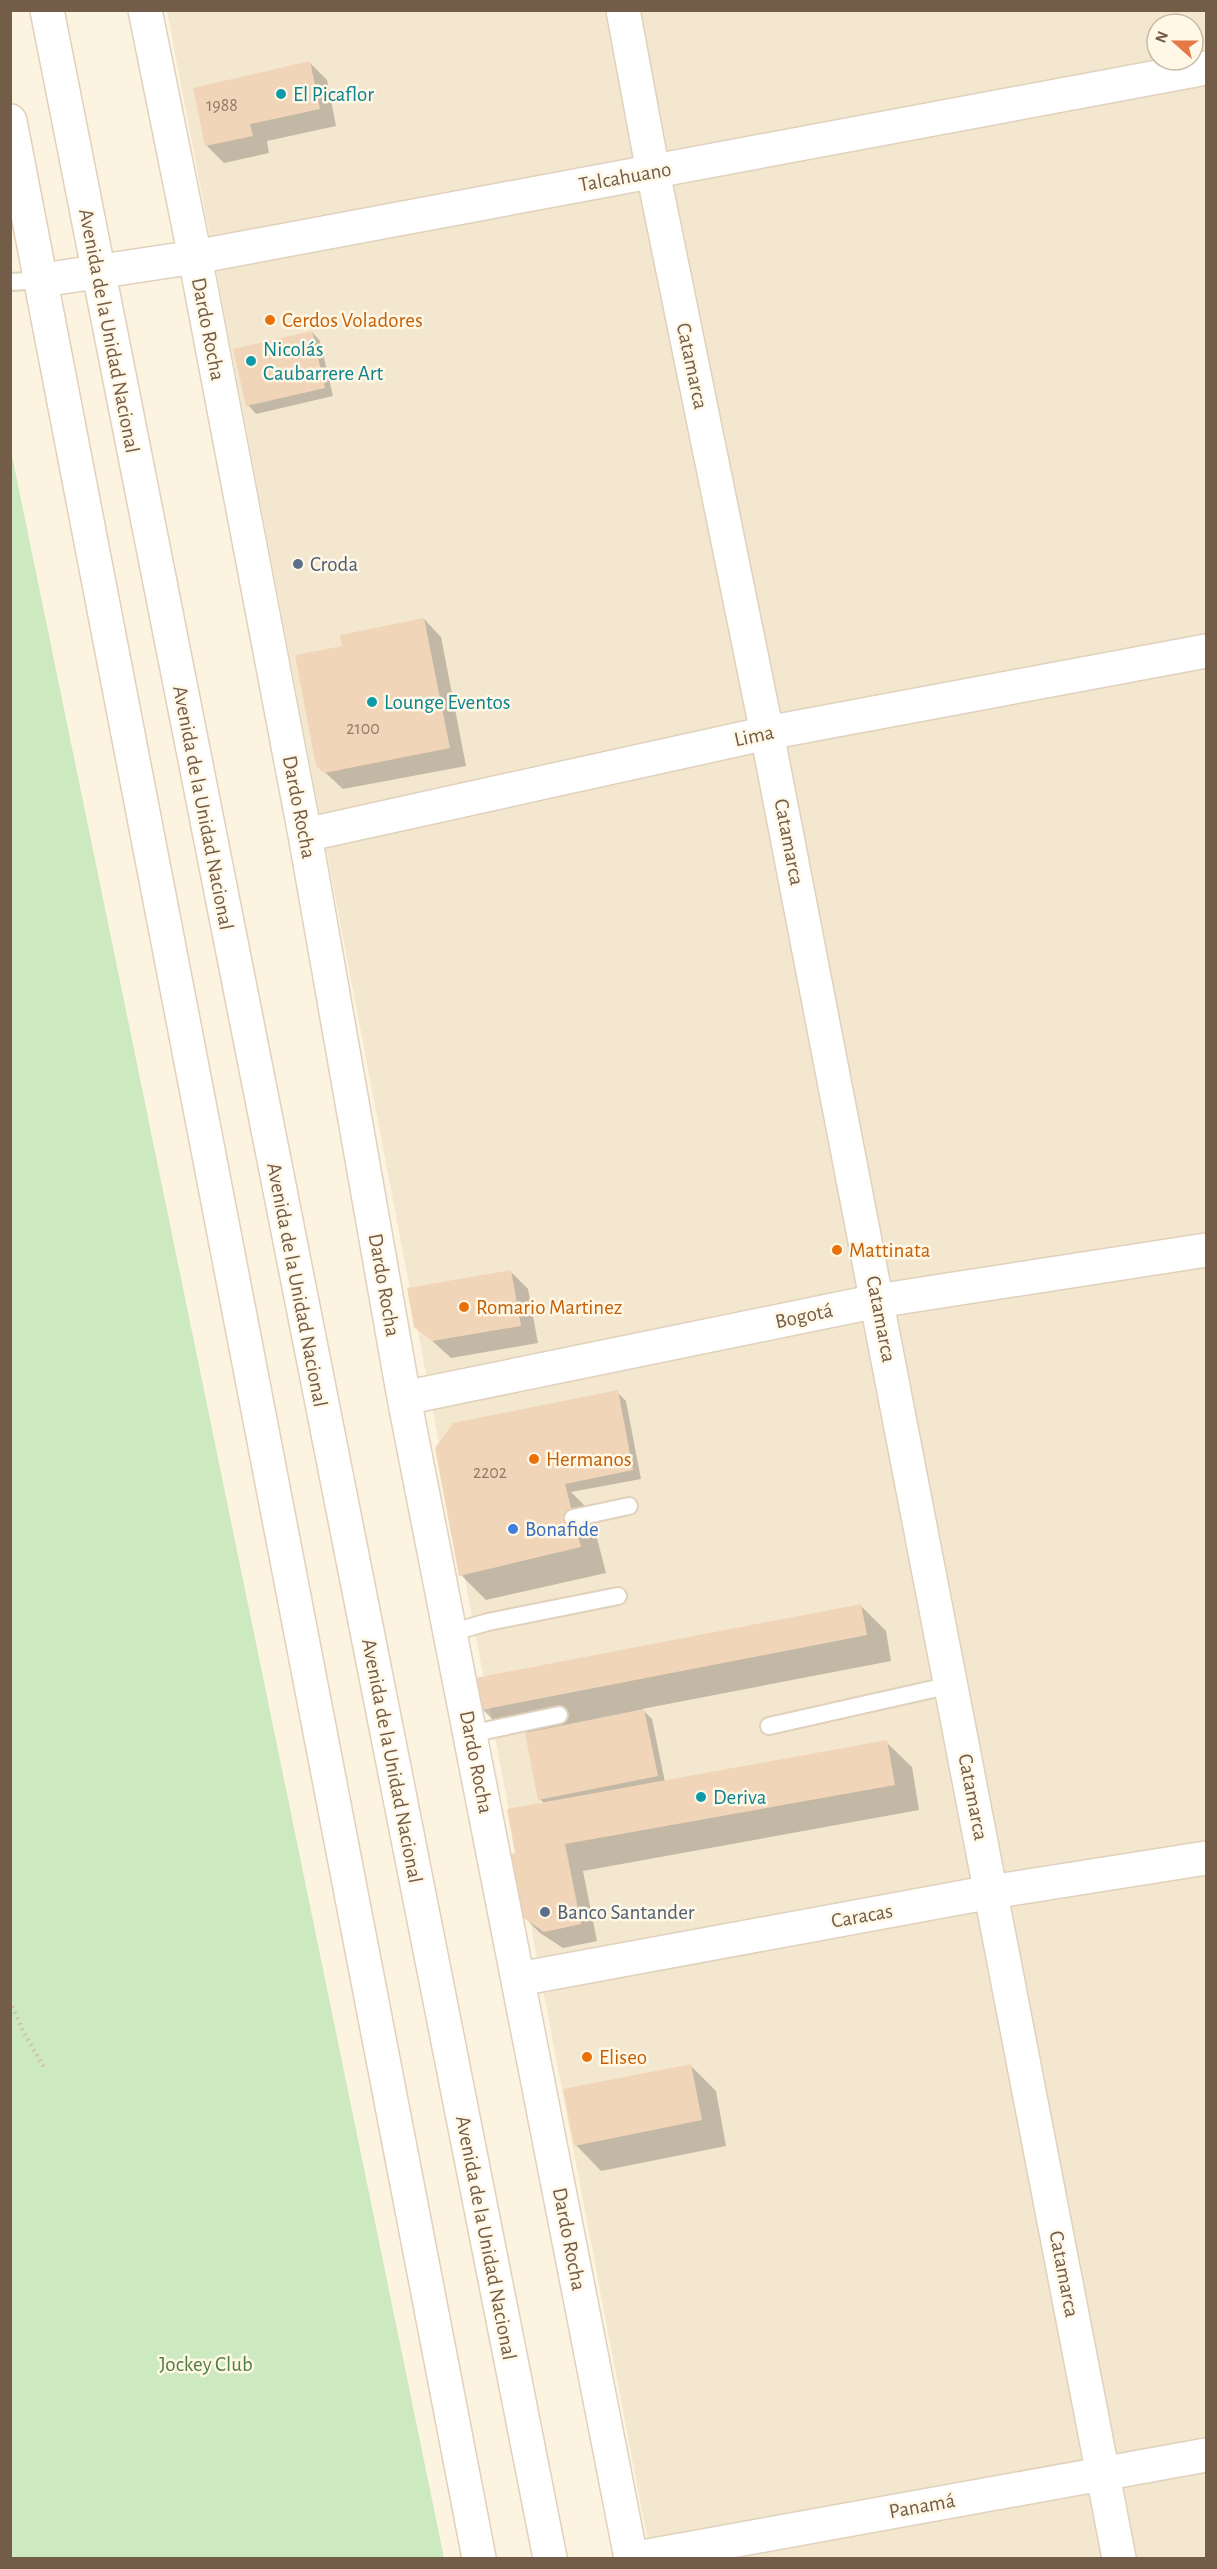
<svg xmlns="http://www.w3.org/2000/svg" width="1217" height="2569" font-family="'Alegreya Sans',sans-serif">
	<rect width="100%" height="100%" fill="#fcf4e1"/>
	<path fill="#f4e7cf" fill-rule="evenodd" d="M167,11H1206V2558H651ZM1157,24H1193V60H1157Z"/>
	<path fill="#cce9c0" d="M11,451L444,2558H11Z"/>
	<path fill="#0003" d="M309,62L327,80L336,126L267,141L269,153L224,163L206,145Z
		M312,332L320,341L333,396L256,414L248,405Z
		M424,619L441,637L466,766L343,789L317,765L344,647Z
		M511,1272L528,1289L538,1343L451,1358L416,1326Z
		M617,1392L626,1401L641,1479L571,1492L590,1511L606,1573L486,1600L461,1575Z
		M860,1605L886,1631L891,1661L642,1709L652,1719L665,1782L886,1742L912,1767L919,1810L583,1871L597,1941L563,1948L540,1933L522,1915L518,1854L545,1804L540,1799L527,1731L508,1735L482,1709Z
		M690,2065L716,2091L726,2146L601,2171L576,2145Z"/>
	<path fill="#f1d5b9" d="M310,61L320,109L250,124L253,136L205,146L193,88Z
		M312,331L325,388L246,406L233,349Z
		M424,618L450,748L324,773L316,766L295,655L342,646L340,635Z
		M511,1270L521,1326L432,1341L414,1327L407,1288Z
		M618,1390L633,1470L565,1484L581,1547L459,1576L435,1448L453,1423Z
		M861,1604L867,1635L481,1710L475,1678Z
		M644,1709L658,1776L538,1800L525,1733Z
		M887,1740L895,1785L565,1844L581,1924L544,1932L521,1916L509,1854L515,1853L507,1809Z
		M691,2064L702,2120L574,2146L563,2089Z"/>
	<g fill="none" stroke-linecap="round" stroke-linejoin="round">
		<g stroke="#e0d1bd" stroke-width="20">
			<path id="service" d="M10,282L43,280
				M573,1518L629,1506
				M450,1633L488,1622L618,1596
				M769,1726L951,1685
				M470,1734L559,1715"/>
		</g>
		<g stroke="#e0d1bd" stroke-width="36">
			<path id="minor" d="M145,10L195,257L305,835L404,1398L631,2558
				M623,10L653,172L767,733L1119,2558
				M43,280L195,257L1206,68
				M305,835L767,733L1206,651
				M404,1398L877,1301L1206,1250
				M519,1979L991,1892L1206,1858
				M637,2558L1206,2455"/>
		</g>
		<g stroke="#e2d0b8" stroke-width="36">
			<path id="secondary" d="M47,10L550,2558
				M10,121L479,2558"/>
		</g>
		<path stroke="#d6b89c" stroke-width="4" stroke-dasharray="1.5 4.5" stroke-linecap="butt" d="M10,2001L24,2033L44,2067"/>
		<use href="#service" stroke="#fff" stroke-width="16"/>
		<use href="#minor" stroke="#fff" stroke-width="33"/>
		<use href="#secondary" stroke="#fff" stroke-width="33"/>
	</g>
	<g fill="#0f9aa8" stroke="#fff8e7" stroke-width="2">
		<circle cx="281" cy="94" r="6"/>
		<circle cx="251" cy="361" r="6"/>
		<circle cx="372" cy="702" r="6"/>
		<circle cx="701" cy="1797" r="6"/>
	</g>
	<g fill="#e8710a" stroke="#fff8e7" stroke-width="2">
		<circle cx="270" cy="320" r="6"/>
		<circle cx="837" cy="1250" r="6"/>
		<circle cx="464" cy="1307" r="6"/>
		<circle cx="534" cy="1459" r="6"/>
		<circle cx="587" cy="2057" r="6"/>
	</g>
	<g fill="#5c6f8a" stroke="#fff8e7" stroke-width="2">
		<circle cx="298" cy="564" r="6"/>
		<circle cx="545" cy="1912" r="6"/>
	</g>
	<circle fill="#3f7fe0" stroke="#fff8e7" stroke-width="2" cx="513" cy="1529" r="6"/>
	<g text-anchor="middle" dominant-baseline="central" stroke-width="5" stroke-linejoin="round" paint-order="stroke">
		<g font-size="18" fill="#927a64">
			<text x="222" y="106">1988</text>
			<text x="363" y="729">2100</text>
			<text x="490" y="1473">2202</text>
		</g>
		<g font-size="21" fill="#0d838f" stroke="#fff8e7" text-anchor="start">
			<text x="293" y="94">El Picaflor</text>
			<text x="263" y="349">Nicolás<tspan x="263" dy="24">Caubarrere Art</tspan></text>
			<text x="384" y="702">Lounge Eventos</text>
			<text x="713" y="1797">Deriva</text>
		</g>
		<g font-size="21" fill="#735c48" stroke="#fff8e7">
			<text transform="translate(625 177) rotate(-10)">Talcahuano</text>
			<text transform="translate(208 329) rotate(79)">Dardo Rocha</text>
			<text transform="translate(109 331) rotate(79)">Avenida de la Unidad Nacional</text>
			<text transform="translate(692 366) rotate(78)">Catamarca</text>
			<text transform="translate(754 736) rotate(-12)">Lima</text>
			<text transform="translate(299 807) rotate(79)">Dardo Rocha</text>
			<text transform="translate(203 808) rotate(79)">Avenida de la Unidad Nacional</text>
			<text transform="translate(789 842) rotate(79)">Catamarca</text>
			<text transform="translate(297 1285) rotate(79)">Avenida de la Unidad Nacional</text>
			<text transform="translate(384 1285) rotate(80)">Dardo Rocha</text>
			<text transform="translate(804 1316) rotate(-12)">Bogotá</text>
			<text transform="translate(881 1319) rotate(79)">Catamarca</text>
			<text transform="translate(392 1761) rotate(79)">Avenida de la Unidad Nacional</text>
			<text transform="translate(476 1762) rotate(79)">Dardo Rocha</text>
			<text transform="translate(973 1797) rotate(79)">Catamarca</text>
			<text transform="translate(862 1916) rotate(-10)">Caracas</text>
			<text transform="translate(486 2238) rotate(79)">Avenida de la Unidad Nacional</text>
			<text transform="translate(569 2239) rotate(79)">Dardo Rocha</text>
			<text transform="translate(1064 2274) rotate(79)">Catamarca</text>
			<text transform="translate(922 2506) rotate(-10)">Panamá</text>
		</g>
		<g font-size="21" fill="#c56008" stroke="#fff8e7" text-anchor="start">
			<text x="282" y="320">Cerdos Voladores</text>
			<text x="849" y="1250">Mattinata</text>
			<text x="476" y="1307">Romario Martinez</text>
			<text x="546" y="1459">Hermanos</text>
			<text x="599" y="2057">Eliseo</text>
		</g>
		<g font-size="21" fill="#4e5e75" stroke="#fff8e7" text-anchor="start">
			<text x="310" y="564">Croda</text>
			<text x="557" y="1912">Banco Santander</text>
		</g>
		<g font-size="21" fill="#366cbe" stroke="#fff8e7" text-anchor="start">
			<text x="525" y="1529">Bonafide</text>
		</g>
		<g font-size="21" fill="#4f7e42" stroke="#fff8e7">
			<text x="206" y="2364">Jockey Club</text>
		</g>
	</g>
	<rect width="1217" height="2569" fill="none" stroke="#735c48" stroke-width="24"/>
	<g transform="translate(1175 42) rotate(291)"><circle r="28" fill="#fff8e7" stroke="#c7baa7" stroke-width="1.5"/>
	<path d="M0-4.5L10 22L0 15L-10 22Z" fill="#e67945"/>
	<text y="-9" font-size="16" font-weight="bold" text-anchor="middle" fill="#735c48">N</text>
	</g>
</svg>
